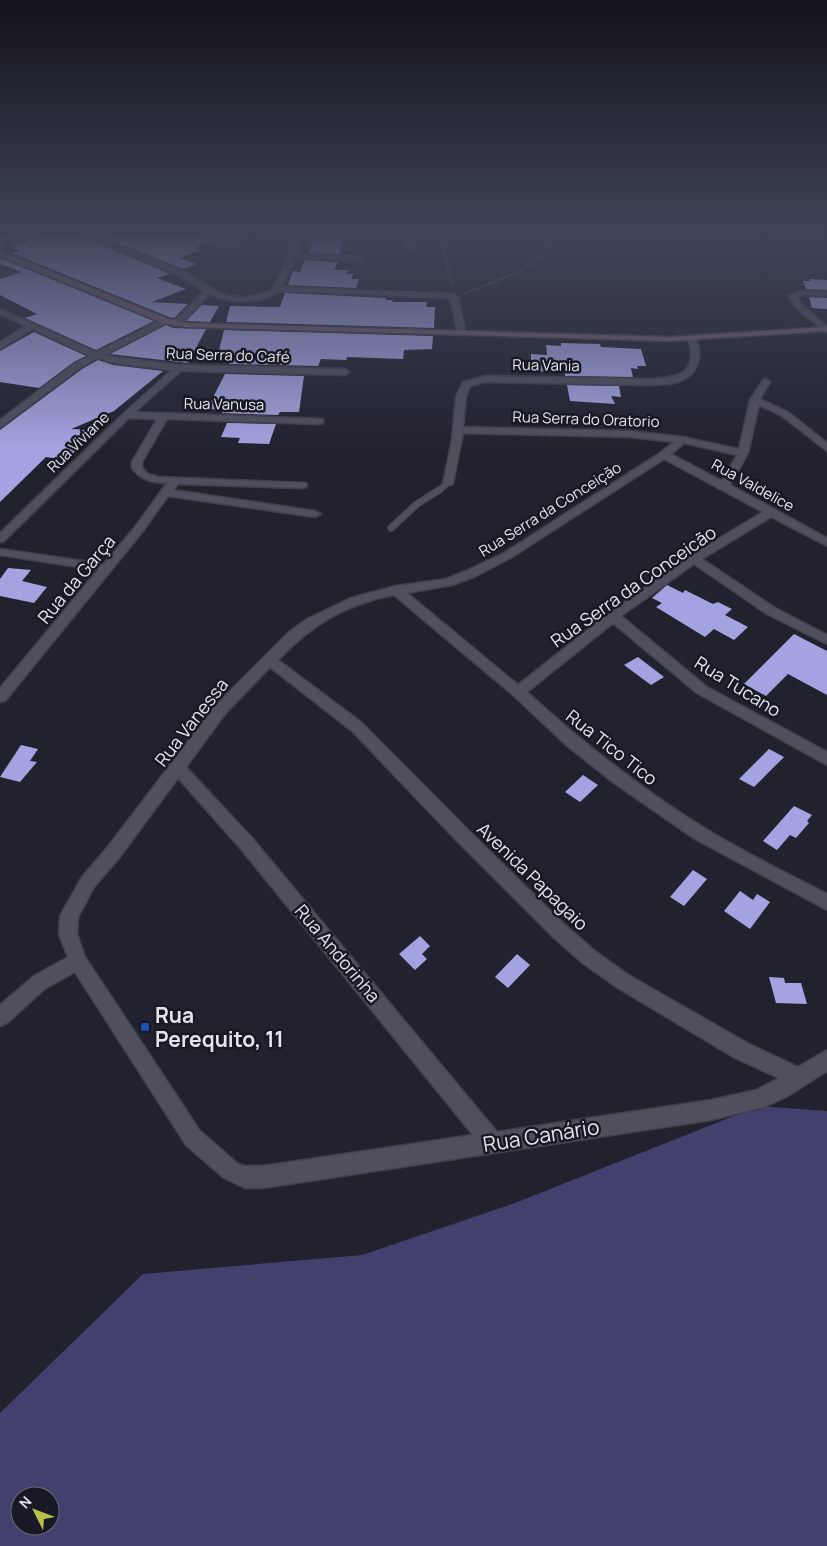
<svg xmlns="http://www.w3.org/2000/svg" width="827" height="1546" font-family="Manrope,sans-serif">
	<rect width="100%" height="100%" fill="#22222f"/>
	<path fill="#42406d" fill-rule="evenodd" d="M759,1106L827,1111V1546H0V1413L143,1274L362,1255L515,1203ZM20,1496H50V1526H20Z"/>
	<path fill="#a4a3e1" d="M0,233H30L0,243Z
		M50,233H73L170,274L157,278L186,289L152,302L188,304L174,318L169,317L12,253L20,251L11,247Z
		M91,233H191L211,242L194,248L201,250L179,258L196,264L183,269Z
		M313,240H342L340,254L308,253Z
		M2,259L154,321L96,350L25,318L37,314L0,295V279L22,272L0,264V260Z
		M305,260L338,262L334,270H349L346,274H353L352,279H359L356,288L288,285L293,271L300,272Z
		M810,279L827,280V290L806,289L803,281H810Z
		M285,293L386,298V300H393L392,302H427L426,307H435L434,328L226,322L230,306L280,307Z
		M809,297L827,298V309L812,308Z
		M202,305L219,306L210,322L186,321Z
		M166,325L173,328L206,329L188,363L110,354Z
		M224,330L433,336L432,349L404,350L403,359L347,357L346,360L321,359L318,366L229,364L233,355L218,354Z
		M34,332L86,356L74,362L39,388L0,382V351Z
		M561,343L600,344L601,347L641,349L646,366H637L638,369L631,368L633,377L565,376V372L531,371V354L547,355L546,345L561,346Z
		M98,360L113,365L163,371L114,411L71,429L97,430L66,460L46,457L0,502V430L82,369Z
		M225,374L304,376L299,412H280L278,415L222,413L224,410L207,409Z
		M567,385L619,386L621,397L611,396L615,404L570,401Z
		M227,423L276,424L269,444L238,443L240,438L221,437Z
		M8,568L31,570L22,581L47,587L34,603L0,596V579Z
		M667,585L683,593L685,590L713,604L718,602L732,609L725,615L748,627L734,640L714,629L705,637L656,607L662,603L652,598Z
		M794,634L827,651V695L788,674L766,696L744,684Z
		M638,657L664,677L651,685L624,665Z
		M21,745L38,749L30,761L37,762L20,782L0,777Z
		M769,749L784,757L754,787L739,779Z
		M583,775L598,785L580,802L565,792Z
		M794,806L812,815L807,821L809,823L796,838L790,835L777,850L763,841Z
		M693,870L707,879L684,906L670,897Z
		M740,891L753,900L757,894L770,902L750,929L724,911Z
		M420,936L430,946L422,954L427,959L415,970L399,954Z
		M517,954L530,965L508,988L495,977Z
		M769,977L784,978L785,983H801L807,1004L776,1003Z"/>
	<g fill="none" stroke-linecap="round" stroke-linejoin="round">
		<g stroke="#403f4a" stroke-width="7">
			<path id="lane-far1" d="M438,491L448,483"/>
		</g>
		<g stroke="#403f4a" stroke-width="8">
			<path id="lane" d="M391,528L417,504L439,490"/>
		</g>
		<g stroke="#403f4a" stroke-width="3">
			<path id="street" d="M37,233H48L0,249V245Z
				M75,233H85C118,246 151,256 183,271C198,278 210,291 227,295C242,299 258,296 272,290L289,256L297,233H304L297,254L359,257L363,259L359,261L295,258L281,287L454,294L458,297L466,333L462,335L458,333L450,298L279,291C260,305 230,304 210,294L179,326H173V322L204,291L176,274Z
				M193,233H203L236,247L231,248Z
				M403,233H409L412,251L407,250Z
				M802,291L827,292V296L803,295L797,297L802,305L827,327V333L796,308L789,296Z
				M0,309L96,352L163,319L170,321L105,355L114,357L179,365L345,369L349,372L345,375L181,371L135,412L323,419V423L320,424L167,419L142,462V468L148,474L158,477L306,483L307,485L306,487L302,488L178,484L173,490L315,511L321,514L315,517L168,496L143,531L5,701L0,702V688L98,570L0,555V549L104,564L135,527L167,483C152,483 141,480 132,468V462L157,419L129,418L4,541L0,542V533L124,413L172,370L113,363L98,358L81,367L0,428V420L75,363L90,356L33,329L0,349V342L26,326L0,314Z
				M689,337L696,339C704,357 697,376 678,382C668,385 659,384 649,385L485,382L470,386L466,397L463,427L630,431L682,437L739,449L750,400L763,380L766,379L770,382L760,399L788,412L827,443V451L782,416L759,405L748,453L730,485L827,538V546L771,517L702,559L775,608L827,635V644L767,614L694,564L621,616L707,687L827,752V765L697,693L613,623L527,692C583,743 641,789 706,829C745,853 787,873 827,894V910L695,839L614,783L566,745L513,695L394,595C345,604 312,625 278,660L362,723L468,830L565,925L596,952L630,976L749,1044L798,1067L827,1050V1071L786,1097L764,1107L711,1120L263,1188H245L224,1178L186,1145L75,972L46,988L7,1023L0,1026V1005L34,976L68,957L59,934L60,916L82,877L107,848L215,706L288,633L307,619L351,598L396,586L446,579L466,571L504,553L660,453L674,442L630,437L463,433L453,483L452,485H444L443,483L452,440L456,397L463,382L485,376L649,379C667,378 692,378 691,353C691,347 688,342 689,337ZM684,443L737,455L722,481L671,454ZM664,459L763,512L690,556L609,613L518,685L407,593L452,585L474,577L512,557ZM270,667L352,731L456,840L553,937L584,964L618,988L735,1058L779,1078L756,1090L711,1100L497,1132L253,839L186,767L225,714ZM178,778L241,849L473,1135L263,1166H245L238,1164L200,1131L85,957L77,934L78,917L94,887L119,858Z"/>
		</g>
		<g stroke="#403f4a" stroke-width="3">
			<path id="secondary" d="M0,251L168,319L186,323L670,337L827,327V331L670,341L186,327L163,323L0,256Z"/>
		</g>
		<path stroke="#686873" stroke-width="2" stroke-dasharray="1 1" stroke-linecap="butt" d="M440,233L452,286
			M464,294C497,279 532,273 554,241L553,233"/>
		<use href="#lane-far1" stroke="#4f4f5e" stroke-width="5"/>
		<use href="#lane" stroke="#4f4f5e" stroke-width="6"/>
		<use href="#street" fill="#4f4f5e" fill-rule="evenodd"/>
		<use href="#secondary" fill="#765b6d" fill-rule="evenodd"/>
	</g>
	<linearGradient id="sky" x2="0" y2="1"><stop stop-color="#13131a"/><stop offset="0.52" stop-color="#3e4458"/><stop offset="1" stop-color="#3e4458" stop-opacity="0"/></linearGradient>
	<rect width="827" height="450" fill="url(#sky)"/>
	<rect fill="#1a4fb4" stroke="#191925" stroke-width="2" x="140" y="1022" width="10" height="10" rx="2.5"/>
	<g text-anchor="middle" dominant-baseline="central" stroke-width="5" stroke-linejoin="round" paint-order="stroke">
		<g font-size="15" fill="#e4e4ed" stroke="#191925">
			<text transform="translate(228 355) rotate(2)">Rua Serra do Café</text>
			<text transform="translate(546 365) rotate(1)">Rua Vania</text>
			<text transform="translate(224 404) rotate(1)">Rua Vanusa</text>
			<text transform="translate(586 419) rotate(2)">Rua Serra do Oratorio</text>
			<text transform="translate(78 442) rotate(-44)">Rua Viviane</text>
			<text transform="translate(753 485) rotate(29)">Rua Valdelice</text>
			<text transform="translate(550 509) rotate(-32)">Rua Serra da Conceição</text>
		</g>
		<g font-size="18" fill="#e4e4ed" stroke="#191925">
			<text transform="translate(76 579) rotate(-50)">Rua da Garça</text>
			<text transform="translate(633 586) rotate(-35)">Rua Serra da Conceicão</text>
			<text transform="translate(738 686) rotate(32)">Rua Tucano</text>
			<text transform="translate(191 722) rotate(-52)">Rua Vanessa</text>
			<text transform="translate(612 747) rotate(38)">Rua Tico Tico</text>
			<text transform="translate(533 876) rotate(44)">Avenida Papagaio</text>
			<text transform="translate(338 953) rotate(50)">Rua Andorinha</text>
		</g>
		<g font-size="21" font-weight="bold" fill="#e4e4ed" stroke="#191925" text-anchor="start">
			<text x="155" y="1015">Rua<tspan x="155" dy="24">Perequito, 11</tspan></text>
		</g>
		<g font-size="21" fill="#e4e4ed" stroke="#191925">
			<text transform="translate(541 1135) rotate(-9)">Rua Canário</text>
		</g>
	</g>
	<g transform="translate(35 1511) rotate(312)"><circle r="24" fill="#191925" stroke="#6a6a75"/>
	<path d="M0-4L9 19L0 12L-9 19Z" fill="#b8c147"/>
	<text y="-8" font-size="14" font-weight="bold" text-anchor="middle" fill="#e4e4ed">N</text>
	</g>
</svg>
